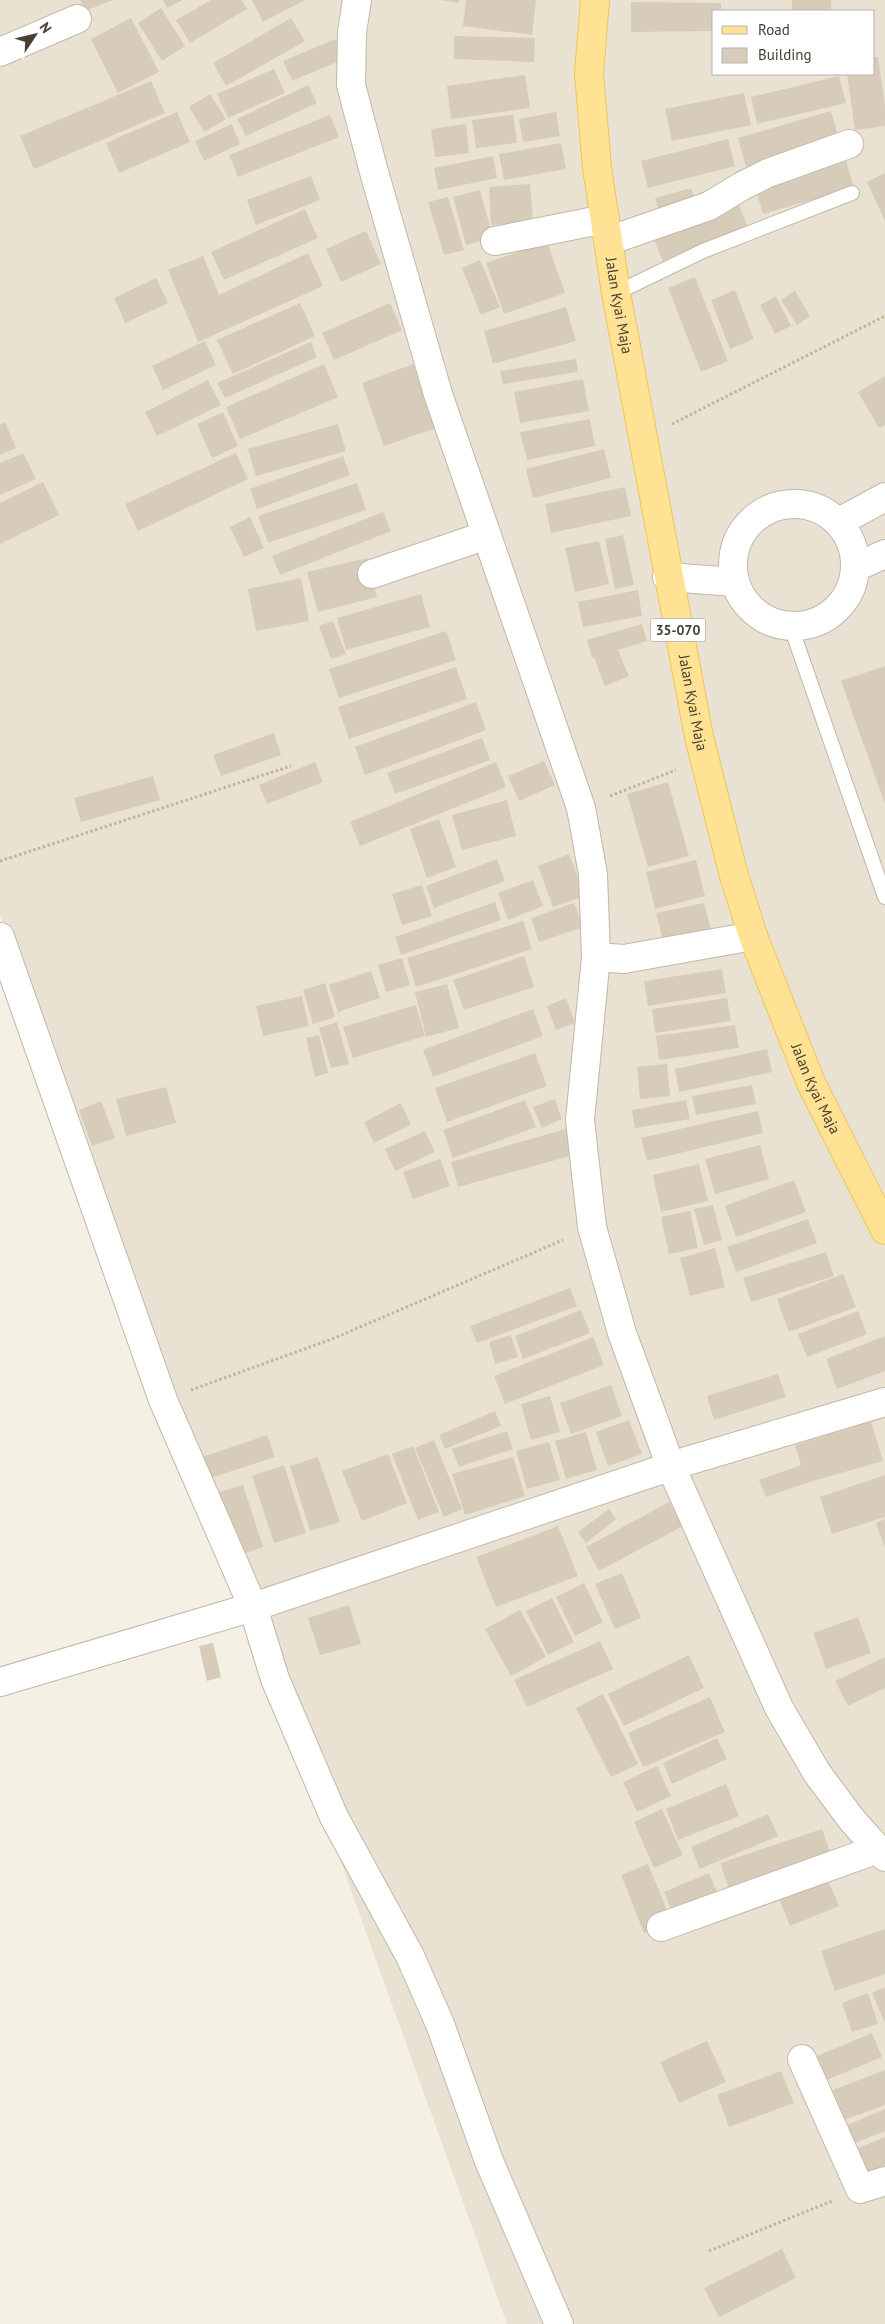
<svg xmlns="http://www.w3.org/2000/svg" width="885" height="2324" viewBox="0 0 885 2324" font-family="'PT Sans',sans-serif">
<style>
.residential{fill:#e9e2d2;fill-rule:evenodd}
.building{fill:#d7ccb9}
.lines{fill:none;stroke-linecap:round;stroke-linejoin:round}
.lane-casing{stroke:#c1b8a6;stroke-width:16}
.street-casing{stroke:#c1b8a6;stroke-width:30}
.primary-casing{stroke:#f0c456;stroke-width:30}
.path{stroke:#c4b496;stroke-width:3;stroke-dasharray:2.5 2.5;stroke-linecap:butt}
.lane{stroke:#fff;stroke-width:14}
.street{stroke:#fff;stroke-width:28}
.primary{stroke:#ffe293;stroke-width:28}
.labels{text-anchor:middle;stroke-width:4.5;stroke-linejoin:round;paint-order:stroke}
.shield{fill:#fff;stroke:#7e7970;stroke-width:1}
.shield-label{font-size:14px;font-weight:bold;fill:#474033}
.street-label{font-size:15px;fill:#474033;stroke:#fff}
</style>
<rect width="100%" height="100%" fill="#f4f0e4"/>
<path class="residential" d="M0,0h885v2324h-378l-507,-1409zM714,11h160v63h-160z"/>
<path class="building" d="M80,0h33l-28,11z
M163,0h20l-16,8z
M211,0h31l5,9 -57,34 -14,-23z
M252,0h53l-42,22z
M441,0h18v3z
M466,0h70l-4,35 -69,-9z
M792,0h39v11h-39z
M631,2l90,1v8h-7v20l-83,1z
M161,8l24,38 -23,15 -24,-38z
M131,18l28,54 -41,21 -27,-54z
M291,18l14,23 -79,45 -13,-23z
M454,36l81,2 -1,24 -80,-3z
M335,39l9,20 -52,22 -9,-20z
M874,57h4l7,49v20l-30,4 -8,-56h27z
M274,69l11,24 -57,25 -11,-24z
M525,75l5,33 -79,11 -4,-33z
M839,76l7,27 -89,21 -6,-27z
M151,81l14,32 -131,56 -14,-33z
M308,85l9,18 -71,33 -9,-17z
M744,93l7,32 -79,16 -7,-32z
M210,94l16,25 -22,13 -15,-25z
M831,111l8,29 -93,27 -8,-29z
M177,112l13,30 -71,31 -13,-30z
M556,112l4,24 -37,6 -4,-23z
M330,115l9,22 -101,40 -9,-22z
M513,115l4,28 -41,5 -4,-28z
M232,124l8,20 -36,17 -9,-20z
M466,124l3,29 -34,4 -4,-28z
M728,139l7,27 -87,22 -7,-27z
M561,143l5,26 -62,11 -5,-26z
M844,154l10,34 -91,26 -10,-34z
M493,156l4,22 -59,12 -4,-22z
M885,173v48l-18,-39z
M311,176l9,24 -64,25 -9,-25z
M530,184l3,38 -42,3 -2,-38z
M691,188l6,20 -36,10 -6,-20z
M480,190l13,48 -27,7 -13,-48z
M448,197l16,53 -20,5 -16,-53z
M739,205l8,21 -84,35 -9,-21z
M305,209l13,29 -94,42 -13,-28z
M366,231l15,33 -40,18 -15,-33z
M547,242l18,51 -61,21 -18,-51z
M308,253l15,33 -125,56 -30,-72 35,-14 16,39z
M480,260l20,47 -19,8 -19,-47z
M695,277l33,84 -27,11 -33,-84z
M156,278l12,25 -43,20 -11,-25z
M735,290l19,49 -24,10 -19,-49z
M795,291l15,25 -13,9 -16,-25z
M776,296l15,30 -16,8 -15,-29z
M300,303l15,33 -82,38 -16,-34z
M390,303l12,27 -68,30 -12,-27z
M566,307l10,34 -83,23 -9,-33z
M205,341l11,24 -53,25 -11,-24z
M311,342l6,15 -92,41 -8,-15z
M576,359l2,13 -75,12 -3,-13z
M324,364l14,33 -98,42 -14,-32z
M413,364l23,64 -52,18 -22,-63z
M885,376v49l-6,3 -21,-36z
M583,379l6,32 -69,12 -6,-31z
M208,380l13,25 -64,31 -12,-24z
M223,412l15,34 -26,12 -15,-34z
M590,419l5,27 -68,14 -7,-28z
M5,422l11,26 -16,7v-30z
M338,424l8,27 -90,25 -8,-27z
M604,449l7,29 -78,20 -7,-29z
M23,453l13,26 -36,16v-32z
M236,453l12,26 -110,52 -13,-27z
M343,456l7,19 -93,34 -7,-20z
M43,482l16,33 -59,29v-41z
M357,483l9,27 -98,33 -10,-27z
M625,487l6,29 -80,17 -6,-29z
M383,512l8,19 -111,44 -8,-19z
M250,517l14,31 -20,9 -14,-30z
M623,535l11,50 -19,4 -10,-50z
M599,541l10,43 -34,8 -10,-44z
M367,558l10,39 -59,15 -11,-40z
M301,578l8,43 -53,10 -8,-42z
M638,590l4,26 -59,11 -5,-25z
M421,594l9,33 -84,23 -9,-32z
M333,621l13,33 -15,5 -12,-33z
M642,624l5,17 -29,9 11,26 -24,10 -11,-29 -2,1 -5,-18z
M446,631l10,29 -117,38 -10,-29z
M885,666v138l-44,-123z
M456,667l11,32 -118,40 -11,-32z
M476,702l10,28 -121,45 -10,-28z
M274,733l7,22 -60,21 -8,-21z
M482,738l8,22 -95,34 -8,-21z
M544,761l11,24 -36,16 -11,-25z
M315,762l8,20 -56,22 -8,-19z
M496,762l10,25 -146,59 -10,-24z
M153,776l7,24 -79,22 -7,-24z
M668,782l21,74 -41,11 -21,-73z
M507,800l9,36 -54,14 -10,-35z
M439,819l17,48 -29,11 -17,-49z
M569,854l16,42 -32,11 -15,-41z
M497,859l8,22 -71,27 -8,-22z
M696,860l9,36 -50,13 -9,-37z
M533,880l10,26 -35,14 -10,-27z
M422,885l10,31 -30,9 -10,-31z
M495,902l6,18 -100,35 -6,-18z
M574,903l9,24 -44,15 -8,-24z
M704,903l7,27 -48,11 -7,-28z
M523,921l9,28 -116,38 -9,-29z
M524,956l10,31 -70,23 -11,-30z
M402,958l8,27 -24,7 -8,-27z
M722,969l4,24 -78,13 -4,-25z
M371,971l9,27 -42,14 -9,-27z
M325,983l10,34 -22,7 -10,-34z
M447,984l12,44 -33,9 -11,-45z
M302,996l7,30 -46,10 -7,-30z
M566,998l9,25 -19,7 -9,-24z
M727,998l4,23 -76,12 -3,-24z
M416,1005l9,31 -72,22 -10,-31z
M533,1009l10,27 -110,41 -10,-27z
M337,1022l12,42 -18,4 -12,-40z
M735,1025l4,23 -80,12 -3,-24z
M319,1035l9,38 -13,4 -9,-39z
M767,1049l5,23 -93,20 -4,-23z
M535,1053l12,33 -100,36 -12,-34z
M667,1064l3,32 -30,3 -3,-32z
M752,1085l4,19 -60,11 -4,-19z
M166,1087l10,36 -50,13 -10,-37z
M555,1099l7,20 -20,9 -9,-21z
M525,1100l11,27 -83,31 -10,-28z
M686,1100l4,19 -55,9 -3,-18z
M101,1101l14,37 -23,8 -13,-36z
M401,1103l10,22 -37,18 -10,-21z
M758,1111l5,22 -116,28 -6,-23z
M569,1128l8,26 -119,33 -7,-25z
M425,1131l10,21 -40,19 -10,-22z
M760,1145l9,34 -54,15 -10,-35z
M440,1159l10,27 -37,13 -10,-27z
M699,1164l9,37 -47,11 -8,-37z
M794,1180l12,32 -70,25 -11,-31z
M713,1205l9,35 -18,5 -10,-36z
M690,1211l8,37 -29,6 -8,-37z
M808,1219l9,24 -81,29 -9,-25z
M715,1248l10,39 -35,9 -10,-38z
M826,1252l8,24 -83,26 -8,-24z
M843,1274l13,33 -67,25 -12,-33z
M570,1288l7,18 -100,37 -7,-17z
M581,1310l9,23 -67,26 -8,-23z
M858,1311l9,23 -60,23 -9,-23z
M511,1335l7,22 -23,7 -6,-22z
M885,1336v35l-48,18 -11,-30z
M593,1337l11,28 -99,39 -11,-28z
M778,1374l8,23 -72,23 -7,-24z
M611,1385l11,31 -51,18 -11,-31z
M550,1396l10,36 -29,8 -10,-36z
M495,1411l6,15 -56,23 -6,-14z
M629,1420l13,34 -34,12 -12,-34z
M871,1422l12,39 -77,22 -40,14 -7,-17 42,-15 -6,-20z
M507,1431l6,18 -54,18 -7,-18z
M586,1432l11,38 -31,9 -11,-38z
M267,1435l8,22 -68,22 -8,-21z
M434,1440l28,69 -18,8 -29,-69z
M549,1442l11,38 -33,9 -11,-38z
M413,1446l26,66 -21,8 -26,-66z
M388,1454l19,49 -45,18 -20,-50z
M318,1457l22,65 -30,9 -20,-65z
M513,1457l12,39 -60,19 -13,-41z
M284,1465l22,68 -32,10 -22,-67z
M885,1475v42l-53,17 -12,-37z
M243,1485l20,62 -29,10 -21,-63z
M669,1502l14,24 -84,45 -13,-24z
M609,1509l7,10 -30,24 -8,-11z
M885,1519v29l-9,-25z
M558,1526l20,50 -82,31 -20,-50z
M622,1573l19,45 -26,11 -20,-45z
M584,1583l19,39 -28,14 -19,-39z
M552,1598l22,44 -26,13 -22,-44z
M349,1605l12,39 -41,11 -12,-37z
M520,1610l26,47 -35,19 -26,-47z
M858,1617l13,36 -45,16 -13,-36z
M600,1641l13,28 -86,38 -13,-27z
M213,1643l8,34 -14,4 -8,-35z
M689,1655l15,33 -80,38 -16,-32z
M885,1657v31l-37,18 -13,-25z
M603,1694l35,70 -27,13 -35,-69z
M710,1697l15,35 -82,35 -15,-34z
M717,1738l10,21 -55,25 -9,-21z
M657,1766l14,30 -34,16 -14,-30z
M726,1784l13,32 -61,24 -12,-31z
M662,1809l21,46 -29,13 -20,-46z
M768,1814l10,22 -78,33 -9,-22z
M822,1829l12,34 -102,34 -12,-34z
M648,1864l24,58 -28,11 -23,-58z
M709,1873l11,26 -45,19 -11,-26z
M827,1877l12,29 -49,20 -12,-29z
M885,1929v45l-50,17 -14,-40z
M885,1987v36l-13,-30z
M868,1993l10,31 -26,8 -10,-29z
M872,2033l10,24 -55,23 -10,-24z
M707,2041l19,41 -47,21 -19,-41z
M885,2070v35l-41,15 -11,-30z
M781,2071l13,32 -65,24 -12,-32z
M885,2109v22l-33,13 -7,-18z
M885,2137v37l-19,7 -13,-31z
M782,2249l14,29 -77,39 -15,-29z"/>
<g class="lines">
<g class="lane-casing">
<path id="lane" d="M616,293l87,-42 149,-58
M791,627l94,270"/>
</g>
<g class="street-casing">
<path id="street" d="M357,0l-5,32 -1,53 23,87 64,222 143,414 12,66 3,83 -16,163 12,107 30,106 49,134 108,241 38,65 35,47 33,37
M0,52l77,-33
M495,241l110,-22
M608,241l101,-35 33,-20 26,-13 81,-29
M733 565a61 61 0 1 1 122 0a61 61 0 1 1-122 0Z
M839,522l46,-25
M856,567l29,-13
M372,574l115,-39
M667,577l68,5
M0,937l163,463 90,207 22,72 59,138 76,139 30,68 49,137 70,163
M596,957l28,2 129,-23
M0,1682l253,-75 434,-146 198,-59
M661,1927l217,-78
M802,2059l58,130 25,-8"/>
</g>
<g class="primary-casing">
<g id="primary">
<path id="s1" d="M595,0l-6,73 8,95 19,125 83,444 34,135 20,64 58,147 74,147"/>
</g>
</g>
<path class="path" d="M672,424l213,-108
M610,796l66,-26
M0,861l291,-95
M191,1390l141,-51 231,-99
M709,2251l123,-50"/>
<use href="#lane" class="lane"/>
<use href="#street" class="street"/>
<use href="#primary" class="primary"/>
</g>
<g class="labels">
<rect class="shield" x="650.5" y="618.5" width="55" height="23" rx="4"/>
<g class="shield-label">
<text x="678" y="635">35-070</text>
</g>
<g class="street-label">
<text dy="5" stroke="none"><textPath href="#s1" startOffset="308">Jalan Kyai Maja</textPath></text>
<text dy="5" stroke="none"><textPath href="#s1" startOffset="712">Jalan Kyai Maja</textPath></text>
<text dy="5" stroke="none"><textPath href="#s1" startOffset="1118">Jalan Kyai Maja</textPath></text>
</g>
</g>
<rect x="712" y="10" width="162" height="65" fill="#ffffff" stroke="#b5b3ad"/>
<rect x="722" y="26" width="25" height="8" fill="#ffe293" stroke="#b5b3ad"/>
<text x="758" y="35" font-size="15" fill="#474033">Road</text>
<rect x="722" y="48" width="25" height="15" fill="#d7ccb9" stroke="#b5b3ad"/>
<text x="758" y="60" font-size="15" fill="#474033">Building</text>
<g transform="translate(35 35) rotate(55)" stroke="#ffffff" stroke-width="4" paint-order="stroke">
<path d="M0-4L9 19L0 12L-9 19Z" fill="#474033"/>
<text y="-8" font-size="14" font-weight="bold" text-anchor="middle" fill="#474033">N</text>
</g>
</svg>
